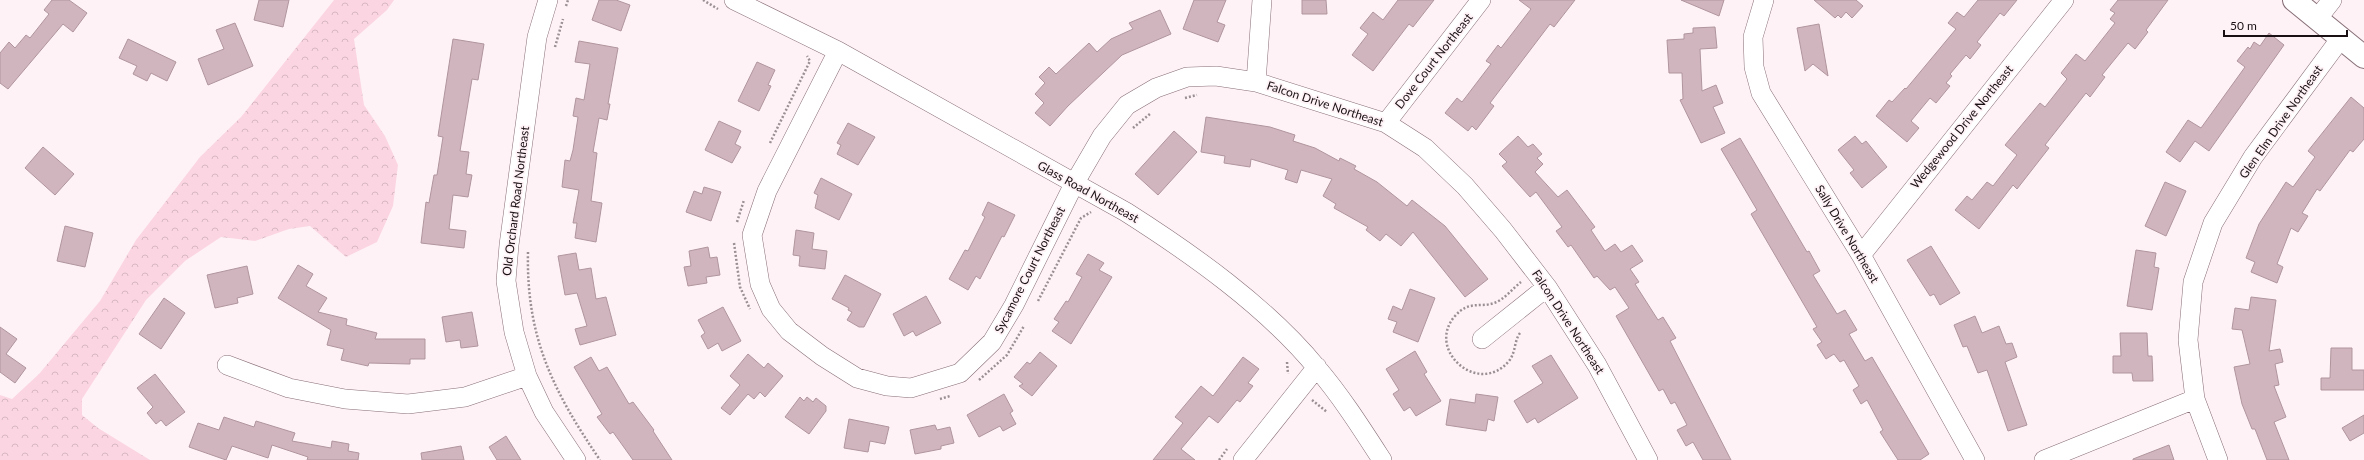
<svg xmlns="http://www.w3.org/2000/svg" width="2364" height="460" viewBox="0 0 2364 460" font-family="Lato,sans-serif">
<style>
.forest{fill:url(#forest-crowns)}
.building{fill:#d1b5be;stroke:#b0959d}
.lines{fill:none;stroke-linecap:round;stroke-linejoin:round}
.minor-casing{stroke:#876e76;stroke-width:20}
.major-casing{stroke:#876e76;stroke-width:24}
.path{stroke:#9a9093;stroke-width:2.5;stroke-dasharray:2 2;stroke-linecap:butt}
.minor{stroke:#fff;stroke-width:19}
.major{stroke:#fff;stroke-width:22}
.labels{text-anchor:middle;stroke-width:3.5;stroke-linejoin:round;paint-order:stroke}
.street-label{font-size:12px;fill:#191013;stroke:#fef2f6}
</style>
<defs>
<pattern id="forest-crowns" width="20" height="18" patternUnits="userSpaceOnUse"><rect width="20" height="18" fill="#fbd6e2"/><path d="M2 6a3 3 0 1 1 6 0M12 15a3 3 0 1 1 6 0" fill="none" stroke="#d7b7c1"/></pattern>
</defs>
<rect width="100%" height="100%" fill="#fef2f6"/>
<path class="forest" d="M334,0h60l-7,10 -33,29 10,66 21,31 13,29 -5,41 -16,36 -31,15 -36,-31 -21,3 -34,12 -34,-4 -36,24 -39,39 -64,99v16l16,13 52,32h-150v-65l12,4 27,-25 61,-73 36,-61 64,-83 41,-40z"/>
<path class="building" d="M52,0h17l18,13 -14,19 -10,-8 -55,65 -8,-6v-30l9,-11 6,6 11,-13 4,3 19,-24 -5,-4z
M259,0h30l-6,27 -29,-7z
M599,0h17l14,5 -9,26 -29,-11z
M1194,0h32l-9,22 8,3 -7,17 -35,-13z
M1302,0h24l1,14h-25z
M1398,0h36l-21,27 -4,-3 -36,47 -21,-16 16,-21 -8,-6 13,-16 10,8z
M1519,0h56l-21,27 -4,-3 -60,79 4,3 -18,24 -4,-4 -4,5 -23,-18 12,-15 5,4 29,-38 -5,-3 12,-16 3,3 30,-39z
M1681,0h43l-5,16z
M1814,0h42l7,6 -11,12 -6,-6 -5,6 -3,-3 -3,3z
M1978,0h39l-13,16 -4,-3 -23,29 4,3 -11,14 -4,-4 -16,19 2,2 -6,7 4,3 -14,17 -6,-5 -19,23 8,7 -12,14 -31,-26 13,-16 3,2 13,-14 1,1 50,-60 -8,-6 9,-11 7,5z
M2118,0h50l-22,30 2,2 -13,17 -7,-6 -26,32 3,2 -15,20 -4,-4 -41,52 4,3 -32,41 -4,-4 -34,44 -24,-19 12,-14 5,4 15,-18 6,4 24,-31 -12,-10 35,-42 5,4 22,-28 -6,-6 15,-19 9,7 30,-38 -5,-4 5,-6 -5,-3z
M1160,10l11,24 -49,21 -54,51 -18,20 -15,-13 9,-10 -9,-9 10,-11 -6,-6 10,-10 7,7 33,-31 8,9 14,-13 22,-10 -4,-6z
M235,23l18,43 -45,19 -10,-26 26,-10 -8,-19z
M1819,24l9,52 -15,-12 -8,7 -8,-43z
M1715,27l2,21 -17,1 2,42 14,-6 7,18 -10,4 12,26 -24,10 -21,-43 3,-1 -1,-26h-13l-2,-33 17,-1v-5l9,-1v-5z
M2269,33l15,12 -75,106 -14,-10 -15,21 -14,-10 22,-32 13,8 44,-61 -8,-6 11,-14 2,2 4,-7 6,4z
M128,39l48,23 -9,19 -16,-8 -4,8 -14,-7 4,-8 -18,-8z
M453,39l31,5 -6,36 -6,-1 -12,72 9,1 -3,22 6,1 -4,22 -15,-2 -4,34 17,2 -2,17 -43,-5 5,-41 3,1 5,-28h3l6,-38 -5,-1z
M579,41l39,7 -10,56h2l-3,16 -8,-2 -6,34 4,1 -6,48 11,2 -6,39 -21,-4 2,-15h-4l6,-33 -17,-3 3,-27 5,1 3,-11 5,-33 -5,-1 3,-18 8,2 6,-36 -15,-2z
M757,62l18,8 -7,15 3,1 -12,25 -21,-10z
M2351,97l13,11v31l-11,13 -3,-2 -30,41 -3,-2 -15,24 6,3 -10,16 -7,-4 -14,36 6,3 -6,16 -26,-11 4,-10 -9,-4 13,-34 27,-42 7,5 22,-30 -7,-6z
M1206,117l64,10 25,8 -2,6 22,7 24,13 1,-3 16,8 -2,3 23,13 30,24 5,-6 33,26 43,53 -23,18 -52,-65 -12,14 -15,-12 -6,7 -14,-11 2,-3 -34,-19 2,-4 -13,-8 9,-17 -31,-9 -4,13 -12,-4 3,-9 -37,-11 -1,8 -26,-4 1,-7 -24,-4z
M719,121l22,10 -6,13 6,3 -9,16 -27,-13z
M848,123l27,14 -17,28 -21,-11 4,-9 -4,-2z
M1174,131l23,21 -39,43 -23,-21z
M1518,136l10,11 5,-3 9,10 -5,4 6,6 -8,8 23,25 9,-7 28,37 -4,3 14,21 10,-7 6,8 11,-7 11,16 -13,8 9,13 -4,2 23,36 5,-3 13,21 -6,3 61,119h-28l-10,-18 -7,4 -9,-16 10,-5 -12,-23 -4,2 -8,-15 -4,2 -43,-75 13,-8 -14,-21 -5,3 -13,-14 -3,2 -23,-33 -3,2 -12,-16 6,-4 -26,-35 -6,5 -28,-31 5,-4 -8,-8z
M1855,136l7,8 4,-3 21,26 -25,21 -12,-15 4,-3 -16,-20z
M1740,138l67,114 2,-1 11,20 -7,4 24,39 8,-4 12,20 -8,4 16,27 7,-4 57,97 -9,6h-22l-18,-28 3,-2 -16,-30 -6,4 -8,-14 6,-4 -15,-26 -4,2 -6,-8 -8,5 -9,-14 5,-3 -9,-13 4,-2 -66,-113 6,-4 -36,-61z
M43,147l31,27 -19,21 -30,-27z
M821,178l31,16 -13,26 -24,-12 3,-13 -4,-2z
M2165,182l21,9 -20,45 -21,-10z
M704,187l17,5 -10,29 -25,-9 8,-21 8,3z
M988,202l27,13 -11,22 -2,-1 -22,43 -4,-3 -8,14 -19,-11 16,-29 3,1 17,-34 -3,-2z
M65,226l28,7 -8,34 -28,-6z
M796,230l18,3 -2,16 15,2 -2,18 -26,-3 1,-10 -7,-1z
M1931,246l29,47 -20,12 -6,-11 -4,2 -23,-36z
M708,247l2,11 7,-1 3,18 -14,2 1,6 -19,3 -4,-19 7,-1 -2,-15z
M2136,250l20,3 -2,14 5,1 -7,42 -25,-4z
M576,253l3,17 12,-2 5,31 10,-2 10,38 -36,10 -5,-16 12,-3 -10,-33 -12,2 -7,-39z
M1088,254l16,9 -5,7 13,7 -41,67 -19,-13 7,-9 -5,-3 12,-18 2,1 14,-25 -6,-3z
M298,265l15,9 -7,12 21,12 -9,14 29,7 -1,6 31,8 -2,6h50v20h-15v5l-41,-1 -1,3 -27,-6 3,-11 -17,-4 4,-15 -53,-32z
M247,266l6,28 -16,4 1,5 -23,5 -8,-33z
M845,275l36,19 -17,33h-5l-12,-7 5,-8 -4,-2 1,-2 -17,-9z
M1410,289l25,9 -17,44 -25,-10 4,-10 -9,-3 5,-13 9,4z
M926,296l15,27 -25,13 -3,-5 -9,5 -11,-22z
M2251,297l25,3 -7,51 11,-2 3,13 -8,2 4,21 -5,1 12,31 -12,5 15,38h-22l-12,-31h-3l-10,-25 -8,-37 16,-3 -8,-34 -10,-1 3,-21 14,2z
M164,298l21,15 -24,36 -22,-15z
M723,307l18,34 -19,10 -4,-8 -10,6 -7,-13 4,-3 -7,-13z
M472,312l6,34 -17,2 -1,-8 -14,2 -4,-25z
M1975,316l7,17 17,-7 7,18 6,-1 5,14 -12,5 22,63 -19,6 -21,-61 -9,3 -11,-27 -4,1 -9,-22z
M0,327l17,12 -11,15 20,14 -11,15 -15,-11z
M2120,333h27l1,23h4l1,25h-20l-1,-8h-19v-17h8z
M2331,348h21v22h12v20h-43v-12h9z
M1415,351l12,21 -3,2 17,27 -25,15 -6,-9 -6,4 -11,-17 6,-4 -13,-21z
M1040,352l17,14 -25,30 -13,-10 4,-2 -9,-7 13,-15 3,2z
M748,354l16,14 4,-5 15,13 -18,21 -5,-5 -6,7 -6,-5 -18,21 -9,-7 19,-23 -10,-9z
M1551,355l27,43 -40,25 -3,-5 -8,5 -13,-22 29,-18 -11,-17z
M591,357l8,14 8,-4 22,37 4,-2 21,28 -1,1 19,29h-39l-20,-28 -3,2 -13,-17 5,-3 -28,-47z
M1243,357l16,12 -11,14 5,3 -13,16 -3,-2 -19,23 -9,-7 -28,33 14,11h-42l30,-37 -8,-6 26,-31 12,10z
M155,374l30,38 -19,14 -5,-6 -5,4 -9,-11 6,-6 -16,-19z
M1004,394l9,17 -3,2 6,11 -13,7 -3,-5 -21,11 -12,-22z
M1476,394l22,3 -4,24 -6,-2 -2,12 -40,-6 4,-26 25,4z
M800,397l4,4 3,-4 6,5 3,-4 10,8v5l-17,23 -24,-17z
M2364,415v18l-14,8 -8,-13z
M224,417l30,10 2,-6 39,12 -3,8 39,7 1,-7 17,3 -1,7 11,2 -1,7h-51l1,-3 -36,-12 -4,13 -36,-12 -6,14 -37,-13 9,-24 21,7z
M849,419l40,8 -4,17 -15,-3 -2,11 -24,-4z
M935,425l2,5 13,-3 4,16 -13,3v3l-26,5 -5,-24z
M506,436l15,24h-24l-8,-13z
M2169,445l5,15h-41v-1z
M461,446l3,14h-42l-1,-7z"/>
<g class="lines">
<g class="minor-casing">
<path id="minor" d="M548,0l-11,37 -28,208 -3,36 8,51 13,44 17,36 32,48
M734,0l104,51 288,161c66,42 141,95 191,156 24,28 45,61 65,92
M1764,0l-11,37 1,30 7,26 100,162 114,205
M2317,19l15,-19
M838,51l-71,140 -15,44 8,49 11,25 18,22 33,25 35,22 30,8 24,2 49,-15 32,-31 22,-37 60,-121 28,-48 25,-31 29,-17 31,-11 29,-1 40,6 130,41 39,25 40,38 38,44 44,57 50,78 51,95
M1256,82l6,-82
M1386,123l95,-123
M1861,255l203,-255
M1482,339l65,-52
M227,365l62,23 56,11 63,5 57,-7 62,-21
M1243,460l74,-93
M2044,460l151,-61
M2218,460l-23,-61 -7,-59 5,-58 20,-59 40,-66 88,-119"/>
</g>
<g class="major-casing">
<path id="major" d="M2294,0l70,57"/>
</g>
<path class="path" d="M703,0l15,9
M566,6l2,-6
M555,47l8,-28
M1185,98l12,-3
M1133,128l18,-15
M770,143l40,-82 -3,-5
M737,222l7,-22
M734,243l6,44 10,22
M528,252c-2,85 25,139 72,208
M1038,301l43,-83 10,-6
M1520,333c-6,8 -4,19 -11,28 -30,36 -84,-11 -54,-45 14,-16 25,-8 39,-13 10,-3 19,-15 27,-21
M1287,362l1,12
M979,380l28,-25 17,-29
M940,399l10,-3
M1312,400l15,12
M1219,460l8,-11"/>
<use href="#minor" class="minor"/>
<use href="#major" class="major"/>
</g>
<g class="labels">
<g class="street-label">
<text transform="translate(1434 61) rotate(-52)" y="4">Dove Court Northeast</text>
<text transform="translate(1325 104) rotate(18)" y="4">Falcon Drive Northeast</text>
<text transform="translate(2281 122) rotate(-55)" y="4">Glen Elm Drive Northeast</text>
<text transform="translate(1962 127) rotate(-51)" y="4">Wedgewood Drive Northeast</text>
<text transform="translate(1088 192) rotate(29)" y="4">Glass Road Northeast</text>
<text transform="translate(516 201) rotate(-83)" y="4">Old Orchard Road Northeast</text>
<text transform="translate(1847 234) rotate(59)" y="4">Sally Drive Northeast</text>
<text transform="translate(1030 270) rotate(-63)" y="4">Sycamore Court Northeast</text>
<text transform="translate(1568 322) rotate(57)" y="4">Falcon Drive Northeast</text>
</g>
</g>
<path d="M2224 30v6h123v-6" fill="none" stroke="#191013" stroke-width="2"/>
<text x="2230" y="30" font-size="12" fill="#191013" stroke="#fef2f6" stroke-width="3" paint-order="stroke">50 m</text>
</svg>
